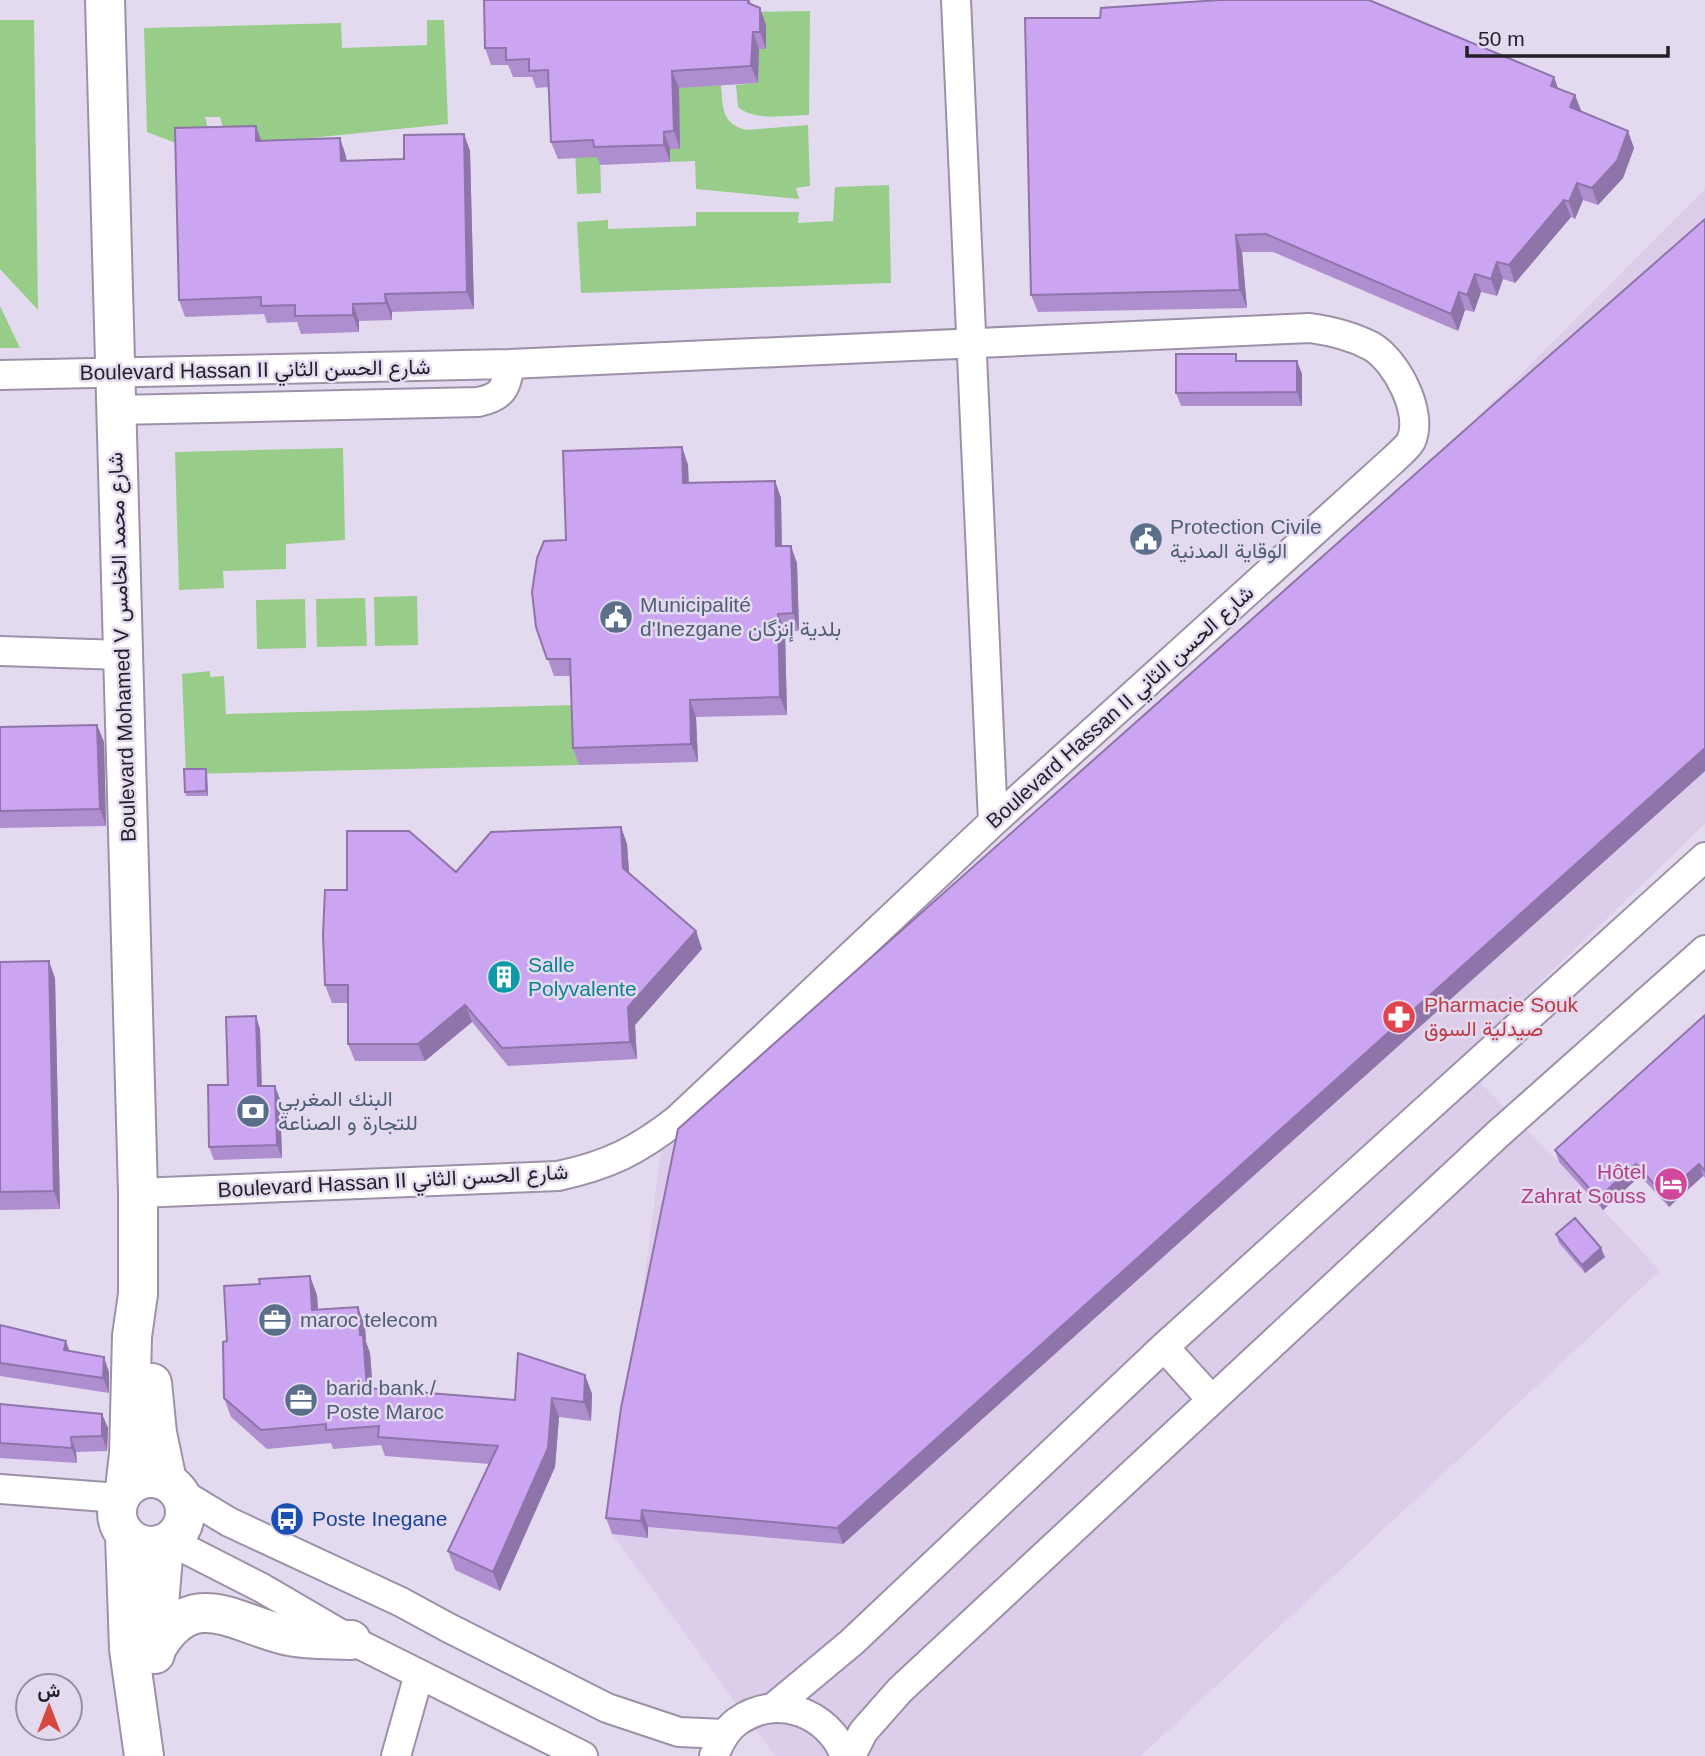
<svg xmlns="http://www.w3.org/2000/svg" width="1705" height="1756" viewBox="0 0 1705 1756" font-family="Helvetica,Vazirmatn,sans-serif">
<style>
.built{fill:#dcceeb}
.green{fill:#97cd89}
.lines{fill:none;stroke-linecap:round;stroke-linejoin:round}
.street-casing{stroke:#9c91a7;stroke-width:32}
.secondary-casing{stroke:#9c91a7;stroke-width:42}
.street{stroke:#fff;stroke-width:28}
.secondary{stroke:#fff;stroke-width:38}
.wall{fill:#af8ecf}
.shaded-wall{fill:#8e74a9}
.building{fill:#cba5f1;stroke:#8e74a9;stroke-width:2}
.labels{text-anchor:middle;stroke-width:5;stroke-linejoin:round;paint-order:stroke}
.street-label{font-size:21px;fill:#231f27;stroke:#e4daf0}
.service-label{font-size:21px;fill:#4e5e75;stroke:#e4daf0;text-anchor:start}
.culture-label{font-size:21px;fill:#0d838f;stroke:#e4daf0;text-anchor:start}
.health-label{font-size:21px;fill:#be3a42;stroke:#e4daf0;text-anchor:start}
.hotel-label{font-size:21px;fill:#b23c85;stroke:#e4daf0;text-anchor:end}
.transit-label{font-size:21px;fill:#164399;stroke:#e4daf0;text-anchor:start}
</style>
<rect width="100%" height="100%" fill="#e4daf0"/>
<path class="built" d="M1705,189v635l-246,237 100,101 101,109 -519,485h-366l-163,-222 51,-400 274,-254 29,3 472,-426z"/>
<path class="green" d="M810,11l-1,104c-21,0 -54,7 -71,-8l-2,-22 22,-2 1,-34h7v-24l-11,-5 -1,-8z
M0,20h34l4,290 -38,-41z
M427,20h17l4,104 -186,19 -34,1 -8,-27h-15l7,27 -31,1 -34,-13 -3,-104 197,-5 1,25 85,-3z
M678,63l10,24 33,-2c2,23 0,38 25,45l62,-5 2,61 -14,2 3,11 -103,-10 -1,-28 -25,1v-13l10,-1z
M572,87l28,64 1,42 -24,1z
M889,185l2,98 -310,10 -4,-71 31,-2v9l88,-3v-14h103l-1,11 35,-2 2,-34z
M0,306l20,42h-20z
M343,448l2,92 -59,4v25l-63,2 1,17 -45,2 -4,-138z
M417,596l1,49 -43,1 -1,-49z
M365,598l2,48 -50,1 -1,-48z
M305,599l1,49 -49,1 -1,-49z
M210,671v6l14,-1 2,38 351,-9 2,60 -393,9 -4,-100z"/>
<g class="lines">
<g class="street-casing">
<path id="street" d="M956,0l37,822
M0,375l510,-11 800,-36c21,3 42,8 61,18 25,14 53,67 40,95 -3,6 -13,14 -18,19l-400,362 -315,297c-41,32 -69,46 -120,57l-420,17
M116,410l362,-8c25,-5 28,-14 32,-38
M0,651l122,4
M1164,1347l48,53
M0,1489l119,9
M181,1493l48,29 172,80 46,25 160,81 72,24 46,2
M170,1541l92,47 89,52 232,116
M774,1707l78,-65 312,-295 541,-490
M396,1756l23,-82
M714,1756c5,-13 12,-27 24,-35 39,-28 91,-8 107,35
M851,1756l12,-24 37,-42 598,-556 207,-184"/>
</g>
<g class="secondary-casing">
<path id="secondary" d="M105,0l33,1193v101l-6,42 -3,118 -4,35
M152,1383l5,50 10,48
M117 1512a34 34 0 1 1 68 0a34 34 0 1 1-68 0Z
M125,1535l4,114 15,107
M156,1649c36,-63 76,-27 129,-14 21,5 44,4 66,5
M155,1654l9,-110"/>
</g>
<use href="#street" class="street"/>
<use href="#secondary" class="secondary"/>
</g>
<path class="wall" d="M484,0h266l1,4 9,4 6,17v24h-7l-1,34 -79,5 1,61h-10v13l-70,3 -3,-8 -39,2 -7,-17 -2,-55 -13,1 -4,-11h-19l-5,-12h-17l-6,-17z
M1100,18l454,59 4,12 17,6 6,16 53,37 -11,30 -25,27 -15,-5 -8,19 -4,-2 -56,66 -12,-4 -6,17 -16,-4 -7,20 -9,-2 -7,21 -185,-79h-31l5,56 -209,4 -7,-17z
M464,134l6,17 4,158 -82,3v8l-33,1v11l-58,2 -4,-12 -30,1 -3,-9 -79,3 -6,-17 82,-159 85,15 1,5 57,-2z
M1705,219v552l-862,773 -195,-17v11l-36,-4 -6,-16z
M1238,361h59l5,13v32h-121l-5,-13z
M682,447l6,18 1,18 86,-2 6,17 1,48 15,17 2,68h-14l2,84 -91,2 2,45 -119,3 -6,-17 -3,-72h-16l-18,-49 30,-87z
M97,725l7,17 2,84 -106,2v-101z
M207,773l1,23h-22l-1,-4z
M621,827l6,17 2,29 67,58 6,18 -67,76 2,34 -129,7 -36,-44 -47,39h-70l-7,-17v-41h-16l-7,-18 22,-95 109,-18z
M0,962l55,16 5,231 -60,1z
M1705,1015v163l-2,-2 -34,31 -29,-31 -37,34 -44,-48 -4,-12z
M260,1029l2,57 18,13 2,59 -68,2 -5,-13 19,-62z
M1556,1234l49,23 -20,16 -26,-30z
M317,1295l1,15 47,16 1,16 4,11 3,36 142,11 70,-25 7,19 -1,27 -32,-4 -4,50 -55,124 -45,-21 -7,-19 42,-87 -105,-8 -4,-11 -48,4 -2,-6 -64,6 -36,-32 -7,-19 3,-57z
M0,1325l70,26 39,21v21l-109,-17z
M0,1404l102,10 6,14 -1,23 -31,1 1,11 -77,-5z"/>
<path class="shaded-wall" d="M760,8l6,17v24l-6,-17z
M753,32l6,17 -1,34 -7,-17z
M672,71l7,17 1,61 -6,-18z
M1554,77l6,17 -9,-8z
M1575,95l7,18 -12,-6z
M256,126l6,17 -6,-2z
M1628,131l6,17 -11,30 -25,27 -6,-17z
M664,132l6,17v13l-6,-17z
M464,134l6,17 4,158 -7,-17z
M340,138l6,18 1,22 -6,-17z
M1577,183l6,17 -8,19 -6,-17z
M1564,200l7,17 -56,66 -6,-18z
M1236,235l6,17 5,56 -7,-18z
M1497,262l6,17 -6,17 -6,-17z
M1475,274l6,18 -7,20 -7,-17z
M1459,292l6,18 -7,21 -7,-17z
M385,294l7,18v8l-6,-17z
M353,304l6,17v11l-6,-17z
M1297,361l5,13v32l-5,-14z
M682,447l6,18 1,36 -6,-18z
M775,481l6,17 1,66 -6,-18z
M791,546l6,17 2,68 -6,-18z
M778,614l7,17 2,84 -7,-18z
M690,700l6,17 2,45 -7,-18z
M97,725l7,17 2,84 -6,-17z
M1705,748v23l-862,773 -6,-16z
M206,769l1,4 1,23 -2,-5z
M621,827l6,17 3,42 -7,-18z
M696,931l6,18 -67,76 2,34 -7,-17 -2,-35z
M49,961l6,17 5,231 -6,-18z
M465,1005l7,17 -47,39 -7,-17z
M256,1016l4,13 2,71 -4,-14z
M275,1086l5,13 2,59 -5,-13z
M1636,1164l4,12 -37,34 -5,-12z
M1699,1164l4,12 -34,31 -5,-12z
M1601,1248l4,9 -20,16 -3,-8z
M310,1276l7,19 2,34 -7,-19z
M358,1307l7,19 1,16 4,11 4,54 -7,-19 -7,-53z
M66,1341l5,14 -7,-5z
M104,1357l5,15v21l-6,-15z
M585,1375l7,19 -1,27 -7,-19z
M552,1398l7,19 -4,50 -55,124 -7,-19z
M102,1414l6,14 -1,23 -5,-15z
M71,1437l5,15 1,11 -5,-15z
M642,1510l6,17v11l-7,-17z"/>
<path class="building" d="M484,0h264v3l12,5v24h-7l-2,34 -79,5 2,60 -10,1v13l-70,2 -1,-7 -42,2 -3,-72 -19,1v-12l-23,1v-12h-21z
M1219,0h150l185,77 -3,9 24,9 -5,12 58,24 -11,30 -25,27 -15,-5 -8,19 -5,-2 -55,65 -12,-3 -6,17 -16,-5 -8,21 -8,-3 -8,22 -185,-80 -30,1 4,55 -209,5 -6,-277h75l1,-10z
M256,126v15l84,-3 1,23 63,-2v-24l60,-1 3,158 -82,2 1,9 -33,1v11l-58,1v-11l-34,1v-9l-82,3 -4,-172z
M1705,219v529l-868,780 -195,-18 -1,11 -35,-3 15,-110 57,-279 815,-724z
M1176,354h60v7h61v31l-121,1z
M682,447l1,36 92,-2 1,65h15l2,67 -15,1 2,83 -90,3 1,44 -118,4 -3,-89h-23l-11,-32 -4,-35 5,-34 7,-17 22,-1 -3,-89z
M97,725l3,84 -100,2v-84z
M184,769h22v22l-21,1z
M621,827l2,41 73,63 -68,76 2,35 -128,6 -37,-43 -47,39h-70v-59h-23l-2,-51 2,-44h22v-59h62l47,41 35,-40z
M49,961l5,230 -54,1v-230z
M1705,1015v156l-6,-7 -35,31 -28,-31 -38,34 -43,-48z
M256,1016l2,70h17l2,59 -68,2 -1,-62h20l-2,-68z
M1575,1218l26,30 -19,17 -26,-31z
M310,1276l2,34 46,-3 2,28h3l4,53 148,12 3,-47 67,22 -1,27 -32,-4 -4,50 -55,124 -45,-21 50,-105 -120,-9 1,-11 -53,4v-6l-65,6 -37,-32 -1,-56 4,-1 -3,-55 36,-2 -1,-5z
M0,1325l66,16 -2,9 40,7 -1,21 -103,-15z
M0,1404l102,10v22l-31,1 1,11 -72,-5z"/>
<defs>
<g id="civic-disc" transform="scale(1.75)"><circle r="9.5" fill="#5c6f8a" stroke="#e4daf0"/><path d="M-.6-6.5H3V-4.5H.6V-3L4-1V1h2V6H-6V1h2V-1L-.6-3ZM-1.2 2.5V6h2.4V2.5Z" fill="#fff"/></g>
<g id="building-disc" transform="scale(1.75)"><circle r="9.5" fill="#0f9aa8" stroke="#e4daf0"/><path d="M-4-6H4V6H1V3H-1V6H-4ZM-2.5-4.3h1.7v1.8h-1.7ZM.8-4.3h1.7v1.8H.8ZM-2.5-1h1.7V.8h-1.7ZM.8-1h1.7V.8H.8Z" fill="#fff"/></g>
<g id="pharmacy-disc" transform="scale(1.75)"><circle r="9.5" fill="#e0444e" stroke="#e4daf0"/><path d="M-2-6h4v4h4v4h-4v4h-4v-4h-4v-4h4Z" fill="#fff"/></g>
<g id="bank-disc" transform="scale(1.75)"><circle r="9.5" fill="#5c6f8a" stroke="#e4daf0"/><path d="M-6-4H6V4H-6ZM0-2.3a2.3 2.3 0 1 0 0 4.6a2.3 2.3 0 1 0 0-4.6Z" fill="#fff"/></g>
<g id="hotel-disc" transform="scale(1.75)"><circle r="9.5" fill="#d1479c" stroke="#e4daf0"/><path d="M-6-4.5h1.5V1H6V5H4.5V3h-9V5H-6ZM-4 0a1.8 1.8 0 1 1 3.6 0ZM.5 0V-2.5h3Q6-2.5 6 0Z" fill="#fff"/></g>
<g id="office-disc" transform="scale(1.75)"><circle r="9.5" fill="#5c6f8a" stroke="#e4daf0"/><path d="M-6-3h4V-5.5h4V-3h4V5H-6ZM-1-4.5V-3h2v-1.5ZM-6 0V1H6V0Z" fill="#fff"/></g>
<g id="bus-disc" transform="scale(1.75)"><circle r="9.5" fill="#1a4fb4" stroke="#e4daf0"/><path d="M-5-6H5V4H4V6H2V4H-2V6H-4V4H-5ZM-3.5-4V0h7V-4ZM-3.5 1.2v1.5H-2V1.2ZM2 1.2v1.5H3.5V1.2Z" fill="#fff"/></g>
</defs>
<g fill-rule="evenodd">
<use href="#civic-disc" x="1146" y="539"/>
<use href="#civic-disc" x="616" y="617"/>
<use href="#building-disc" x="504" y="977"/>
<use href="#pharmacy-disc" x="1399" y="1017"/>
<use href="#bank-disc" x="253" y="1111"/>
<use href="#hotel-disc" x="1671" y="1184"/>
<use href="#office-disc" x="275" y="1320"/>
<use href="#office-disc" x="301" y="1400"/>
<use href="#bus-disc" x="287" y="1519"/>
</g>
<g class="labels">
<g class="street-label">
<text transform="translate(255 370) rotate(-1)" y="7">Boulevard Hassan II شارع الحسن الثاني</text>
<text transform="translate(122 647) rotate(-92)" y="7">Boulevard Mohamed V شارع محمد الخامس</text>
<text transform="translate(1120 707) rotate(-42)" y="7">Boulevard Hassan II شارع الحسن الثاني</text>
<text transform="translate(393 1181) rotate(-3)" y="7">Boulevard Hassan II شارع الحسن الثاني</text>
</g>
<g class="service-label">
<text x="1170" y="534">Protection Civile<tspan x="1170" dy="24">الوقاية المدنية</tspan></text>
<text x="640" y="612">Municipalité<tspan x="640" dy="24">d'Inezgane بلدية إنزگان</tspan></text>
<text x="278" y="1106">البنك المغربي<tspan x="278" dy="24">للتجارة و الصناعة</tspan></text>
<text x="300" y="1327">maroc telecom</text>
<text x="326" y="1395">barid bank /<tspan x="326" dy="24">Poste Maroc</tspan></text>
</g>
<g class="culture-label">
<text x="528" y="972">Salle<tspan x="528" dy="24">Polyvalente</tspan></text>
</g>
<g class="health-label">
<text x="1424" y="1012">Pharmacie Souk<tspan x="1424" dy="24">صيدلية السوق</tspan></text>
</g>
<g class="hotel-label">
<text x="1646" y="1179">Hôtel<tspan x="1646" dy="24">Zahrat Souss</tspan></text>
</g>
<g class="transit-label">
<text x="312" y="1526">Poste Inegane</text>
</g>
</g>
<g transform="translate(49 1707)"><circle r="33" fill="#e4daf0" stroke="#978fa0" stroke-width="2"/>
<path d="M0-5L12 26L0 18L-12 26Z" fill="#d5473f"/>
<text y="-10" font-size="19" font-weight="bold" text-anchor="middle" fill="#231f27">ش</text>
</g>
<path d="M1467 46v10h201v-10" fill="none" stroke="#231f27" stroke-width="3.5"/>
<text x="1478" y="46" font-size="21" fill="#231f27" stroke="#e4daf0" stroke-width="5" paint-order="stroke">50 m</text>
</svg>
